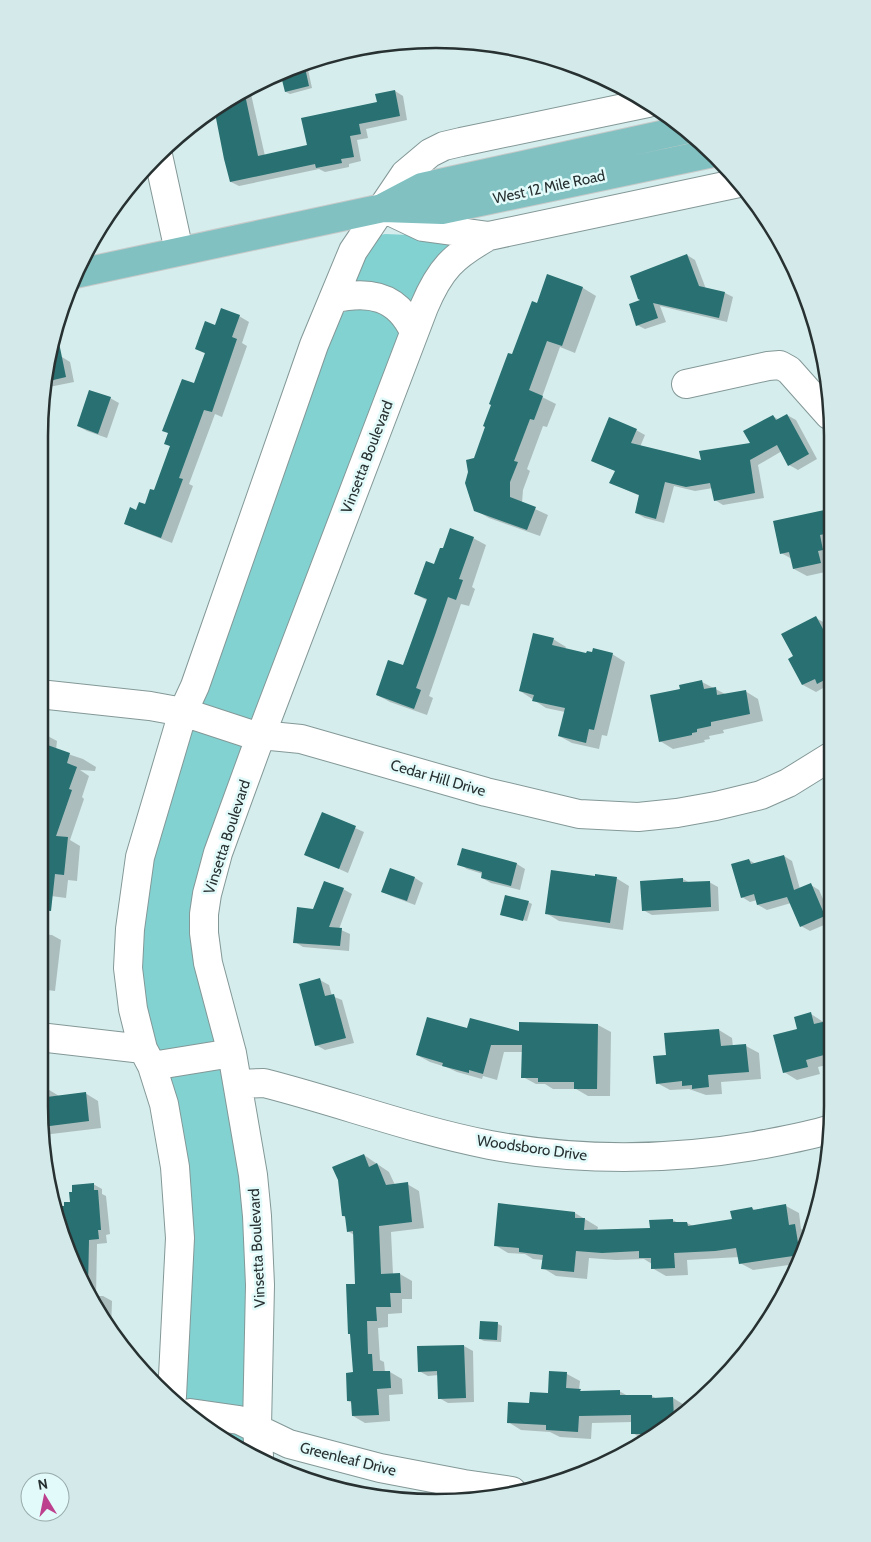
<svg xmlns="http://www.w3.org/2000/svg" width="871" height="1542" viewBox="0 0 871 1542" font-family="Cabin,sans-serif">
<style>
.green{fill:#82d2d2}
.shadow{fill:#0003}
.building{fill:#287071}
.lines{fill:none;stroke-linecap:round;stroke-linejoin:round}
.minor-casing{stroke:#839897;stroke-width:30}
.major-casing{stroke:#c7c9c9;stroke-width:30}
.minor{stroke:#fff;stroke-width:28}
.major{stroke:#81c1c1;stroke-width:28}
.labels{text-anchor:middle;stroke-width:5;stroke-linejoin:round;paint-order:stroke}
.street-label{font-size:15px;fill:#283131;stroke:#e3fafa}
.rim{fill:none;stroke:#283131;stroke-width:2.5}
</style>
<rect width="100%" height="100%" fill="#d6eded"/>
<path class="green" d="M385,234l73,3 -47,69 -57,-25 20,-42 3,-3z
M354,306l35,7 12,23 -146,389 -54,-21 133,-381 9,-10z
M191,727l55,18 -41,121 10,177 -53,10 -9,-12 -10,-31 -4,-74 15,-80z
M220,1066l10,8 20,161 -2,167 -10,7 -51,-6 -6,-7 -14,-312 4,-8z
M199,1422l46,13 6,18 -36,-17z"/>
<path class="shadow" d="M305,63l2,2 5,23 -22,6 -4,-2 -5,-20z
M254,83l2,10 -5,1 14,62 43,-10 87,-55 8,5 4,24 -41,9 2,9 -11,2 4,21 -12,3v3l-24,5 -6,-3 -80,17 -8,-4 -16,-75z
M687,255l8,5 11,29 19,4 8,4 -6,25 -67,-16 6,16 -21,7 -8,-4 5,-25z
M548,275l35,13 13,8 -21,57 -15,-6 -18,50 14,7 -9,23 -4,-1 -16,43 3,2 -7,19 -1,13 26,12 -8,21 -51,-18 -14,-8v-51l38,-103 24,-51z
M239,316l10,6 -7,21 5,3 -25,71 -7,-3 -26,70 4,2 -21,57 -36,-14 -10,-6 19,-18 9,-13 17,-45 -5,-4 29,-58 11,-31 -10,-5 19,-23z
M62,357l8,5 4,20 -30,6 6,-29z
M110,398l9,5 -12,35 -20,-7 -9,-5z
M787,415l9,5 21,39 -19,11 -9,-5 -7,-14 -24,14 6,33 -41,7 -8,-5 -2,-12 -18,3 -21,-5 -10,37 -19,-5 -9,-5 4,-17 -29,-13 5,-12 -24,-10 44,-31 9,5 -5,12 62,15 49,-19 22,-27 6,4z
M829,510l1,61 -23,5 -13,-7 -2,-10 -11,-6 -6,-31z
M473,538l13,7 -14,42 3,2 -6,17 -8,-2 -32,92 4,2 -6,17 -37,-13 -13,-7 26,-28 25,-66 -13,-7z
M816,618l14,8v64l-5,-3 -9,5 -13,-7 -13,-26 5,-2z
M553,639l13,8 -1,2 22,5h25l13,8 -18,74 -5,-1 -3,14 -27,-6 -13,-7 6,-24 -19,-4 -26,-17z
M702,682l25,13 18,-4 13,8 5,22 -40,9 1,3 -15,3 1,3 -6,1 1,2 -32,7 -13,-8 22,-51z
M39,733l5,1 13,7 -1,9 27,9 13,8 -1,4 -15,-1 9,6 -7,21 2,2 -14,41 10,6 -3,35 -9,-1 -2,18 -15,-2 -1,6 -11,-1z
M323,814l41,18 -16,41 -42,-19z
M830,837v13l-4,-11z
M463,850l54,14 8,5 -5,21 -29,-7 -9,-5 1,-4 -16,-5 -8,-5z
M784,856l8,5 8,28 11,-4 8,5 12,27v5l-21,9 -9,-5 -10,-23 -24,7 -9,-5 -1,-5 -7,2 -8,-5 7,-37 7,4z
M415,878l8,5 -8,22 -24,-9 -8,-4z
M616,878l13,8 -6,44 -64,-9 -13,-8z
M683,879l7,4 19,-1 9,5 1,24 -67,4 -9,-5z
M343,889l9,5 -13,35 11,5 -1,17 -46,-4 -8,-5 19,-32z
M528,902l4,2 -5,17 -26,-6z
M39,934l13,1 9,5 -6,51 -16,-2z
M320,980l9,5 3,11 10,4 12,43 -29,7 -9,-5z
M811,1014l14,9 6,-2v43l-13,3 2,7 -23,6 -13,-8 15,-43z
M598,1025l13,7 -1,64h-22l-12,-7h-23l-8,-5h-9l-13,-7v-25h-19l-7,28 -14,-4 -1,3 -25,-7 -11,-5 -16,-5 -13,-7 51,-26 53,4z
M719,1030l13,8 1,9 13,-1 13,7 2,26 -40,3 1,12 -16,1 -17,-6 -19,1 -13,-7z
M46,1088l13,8 26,-3 13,8 3,27 -58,7 -4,-29v-17z
M364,1155l25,17 6,13 12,-1 12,7 5,37 -33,4 2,42h7l12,7v18h-10v14l-14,1v13l-10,1 2,32 4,2 1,10h5l12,7 1,15 -14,1 1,26 -25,2 -12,-7 -1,-13 -4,-2 6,-28 2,-88 -2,-50 -6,-4 -2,-13 -3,-2z
M93,1184l9,5v5l4,2 4,38 -4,1 1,8 -10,1 -1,52h7l9,5 -1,29 -42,-78v-6l-4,-3 -3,-26 9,-14z
M499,1205l76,8 23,14 -1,4 54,-2 22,-9 5,3h9l6,3 40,-6 19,-12 3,2 31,-4 13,7 2,16 7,4v2l-12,29 -43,6 -13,-7 -1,-6 -52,3 1,15 -22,1 -14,-8v-4l-8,-5 -28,1 -27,-2 -2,21 -31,-3 -13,-8v-8l-10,-1 -8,-5 -17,-1 -13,-8z
M498,1324l4,2 -1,16 -17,-1 -4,-2z
M464,1346l9,5 1,51 -26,1 -9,-5v-23l-11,1 -9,-5 -1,-23z
M567,1374l13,7 -1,9 4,2 36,-1 9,5h24l5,3 16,-1 13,8v6l-44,27 -9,-6 -1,-11 -40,1 -1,16 -31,-2 -10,-5 -29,-2 -13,-8 22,-17 19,-11z"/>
<path class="building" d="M304,63l5,23 -24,6 -5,-20z
M244,90l14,66 49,-11 -6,-27 76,-16 -2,-8 20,-4 5,26 -41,8 2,10 -11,2 4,21 -13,2 1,4 -26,5 -1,-4 -85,18 -6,-23 -10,-51z
M687,254l12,32 26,6 -6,26 -66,-15 5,15 -22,8 -7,-22 11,-4 -2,-1 -8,-23z
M547,274l36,13 -21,59 -15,-5 -18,49 14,6 -9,24 -4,-1 -16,42 4,1 -8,20v15l26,10 -9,23 -53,-19 -9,-28 3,-11 -2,-12 8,-2 11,-31 -2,-1 8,-21 -2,-1 19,-51 4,1 20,-53 5,2z
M221,308l19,7 -8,22 5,2 -25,73 -8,-2 -25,68 4,1 -22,59 -37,-14 6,-17 6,3 3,-8 6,2 5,-15 4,1 16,-44 -6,-2 4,-11 -6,-2 20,-52 12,4 11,-30 -10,-4 10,-28 10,4z
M56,328l10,49 -21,5 3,-13z
M89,390l22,7 -13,37 -21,-8z
M787,414l22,40 -21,12 -11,-21 -27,15 5,33 -41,8 -4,-18 -24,4 -21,-5 -9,37 -21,-6 4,-18 -30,-12 6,-12 -24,-10 18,-44 28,12 -6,14 70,17 -2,-9 51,-8 -7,-12 30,-16 3,5z
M829,509v24l-9,2 3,15 -5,1 3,12 -28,6 -4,-17 -9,2 -7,-33z
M450,528l24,9 -15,42 4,1 -7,20 -8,-3 -13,38 -19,53 5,2 -7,19 -38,-14 12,-35 15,5 24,-66 -13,-5 12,-33 8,3 6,-16h3z
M816,616l14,26v35l-13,7 -2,-5 -13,6 -14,-26 5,-3 -12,-22z
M533,633l21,5 -2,7 34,8 1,-2 5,1 1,-4 20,5 -19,77 -5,-1 -3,14 -28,-7 7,-28 -33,-7 2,-6 -15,-4z
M702,680l2,9 12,-2 1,8 29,-5 4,24 -39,8v4l-14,3v3l-5,1v2l-33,7 -9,-47 30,-6 -1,-4z
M39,742l31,11 -3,10 10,4 -8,22 3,1 -16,46 12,1 -4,38 -9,-1 -4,37 -12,-1z
M322,812l34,14 -17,43 -35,-14z
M462,848l55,15 -6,23 -30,-8 1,-6 -25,-7z
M784,855l10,35 17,-7 14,33 -25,11 -13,-30 -30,8 -3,-11 -13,4 -10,-34 18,-5 2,5z
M390,868l25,9 -8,24 -26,-9z
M551,870l44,6v-2l22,3 -7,46 -65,-9z
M683,878v4l27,-1 1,26 -69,4 -2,-30z
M324,881l20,7 -15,39 13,1 -2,18 -47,-3 4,-36 16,2z
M505,895l24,6 -6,20 -23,-6z
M320,978l5,18 9,-2 12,44 -31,8 -16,-62z
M811,1012l3,12 17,-4v33l-25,7 2,7 -25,6 -10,-38 24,-6 -3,-12z
M427,1017l40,11 3,-10 49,13v-9l79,2 -1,65h-23v-7h-36v-4h-17l1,-33h-31l-8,29 -14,-4v3l-27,-7 1,-3 -27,-8z
M719,1029l2,17 25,-2 3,28 -41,3 1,12 -17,2v-4l-10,1v-5l-26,3 -3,-28 13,-1 -2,-22z
M86,1092l3,29 -47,6 -3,-29z
M364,1154l5,13 8,-4 9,22 22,-3 4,40 -33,4 2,48 19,-1 1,20h-11l1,14h-15l1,14h-10l1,33h4l1,17h17l1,17 -14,1 2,26 -27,1 -1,-15h-4l-1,-28 7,-1 -3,-38h-2l-2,-50h9l-2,-53 -6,1 -2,-16h-3l-4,-36 -6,-13z
M94,1183v7h4l3,40h-3l1,9 -10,1 -1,47 -28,-53 -1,-4 3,-1v-23h2v-4h6l-1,-10h3v-7z
M498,1203l77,9v6h10l-1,12 66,-2 -1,-8 24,-1v3h14l1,4 44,-7 -2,-8 22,-4 1,3 33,-6 3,21 6,-1 5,31 -61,9 -3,-16 -21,3 -41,2 1,15 -24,1v-11h-12v-7l-37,2 -26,-2 -2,21 -33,-3 2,-14 -24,-3v-4l-25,-2z
M480,1321l18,1 -1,18 -18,-1z
M464,1345l2,53 -28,1 -1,-28 -19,1 -1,-26z
M549,1371l18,1 -1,16 15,1 -1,2 40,-1v5h32v3l21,-1 1,22 -23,15h-20v-19l-52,1 -1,16 -32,-2v-5l-39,-2 1,-21 21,1 1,-11 18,1z"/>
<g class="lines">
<g class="minor-casing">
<path id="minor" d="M158,155l21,96
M383,208l40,19 66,9
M333,299c36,-9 65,-3 81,33
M686,384l82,-18 12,-1 9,5 40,45
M39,694l111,12 33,6 67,22 51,5 185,53 93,22 59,3 39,-4 39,-7 45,-11 27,-12 42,-26
M39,1037l104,12
M152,1066l80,-13
M238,1084l26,-1c75,19 149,47 226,62 88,16 176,16 264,1 26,-5 52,-9 77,-17
M172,1396l8,-158 -5,-71 -11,-63 -12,-38 -9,-17 -10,-40 -5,-41 2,-39 10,-72 43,-145 12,-26 119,-341 39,-94 52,-77 25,-21 14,-7 17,-4 187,-39
M190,1413l49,7 50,24 91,24 84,16 48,7
M259,1456l-2,-29 3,-142 -3,-69 -4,-41 -21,-122 -24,-90 -4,-30v-19l3,-20 11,-41 43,-118 163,-428c16,-38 29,-51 65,-71l250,-53"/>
</g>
<g class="major-casing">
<path id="major" d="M384,207l38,-20 262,-57
M75,274l308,-66 59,2 271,-57"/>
</g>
<use href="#minor" class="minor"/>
<use href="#major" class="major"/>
</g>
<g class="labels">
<g class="street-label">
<text transform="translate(549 187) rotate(-12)" y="5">West 12 Mile Road</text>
<text transform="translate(367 457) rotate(-69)" y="5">Vinsetta Boulevard</text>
<text transform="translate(438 778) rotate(16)" y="5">Cedar Hill Drive</text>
<text transform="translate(227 837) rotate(-72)" y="5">Vinsetta Boulevard</text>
<text transform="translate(532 1148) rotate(8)" y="5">Woodsboro Drive</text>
<text transform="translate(257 1248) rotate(-93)" y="5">Vinsetta Boulevard</text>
<text transform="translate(348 1459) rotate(14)" y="5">Greenleaf Drive</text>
</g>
</g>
<path d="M0 0H871V1542H0ZM436 48H436A388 388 0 0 1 824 436V1106A388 388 0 0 1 436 1494H436A388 388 0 0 1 48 1106V436A388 388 0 0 1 436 48Z" fill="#d4eaea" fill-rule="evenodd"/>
<path class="rim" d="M436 48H436A388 388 0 0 1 824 436V1106A388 388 0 0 1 436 1494H436A388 388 0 0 1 48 1106V436A388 388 0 0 1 436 48Z"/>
<g transform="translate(45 1497) rotate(350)"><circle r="24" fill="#e3fafa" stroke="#98aaaa"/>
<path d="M0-4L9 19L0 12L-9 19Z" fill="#bd408e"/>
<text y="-8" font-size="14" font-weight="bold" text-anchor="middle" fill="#283131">N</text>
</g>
</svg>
